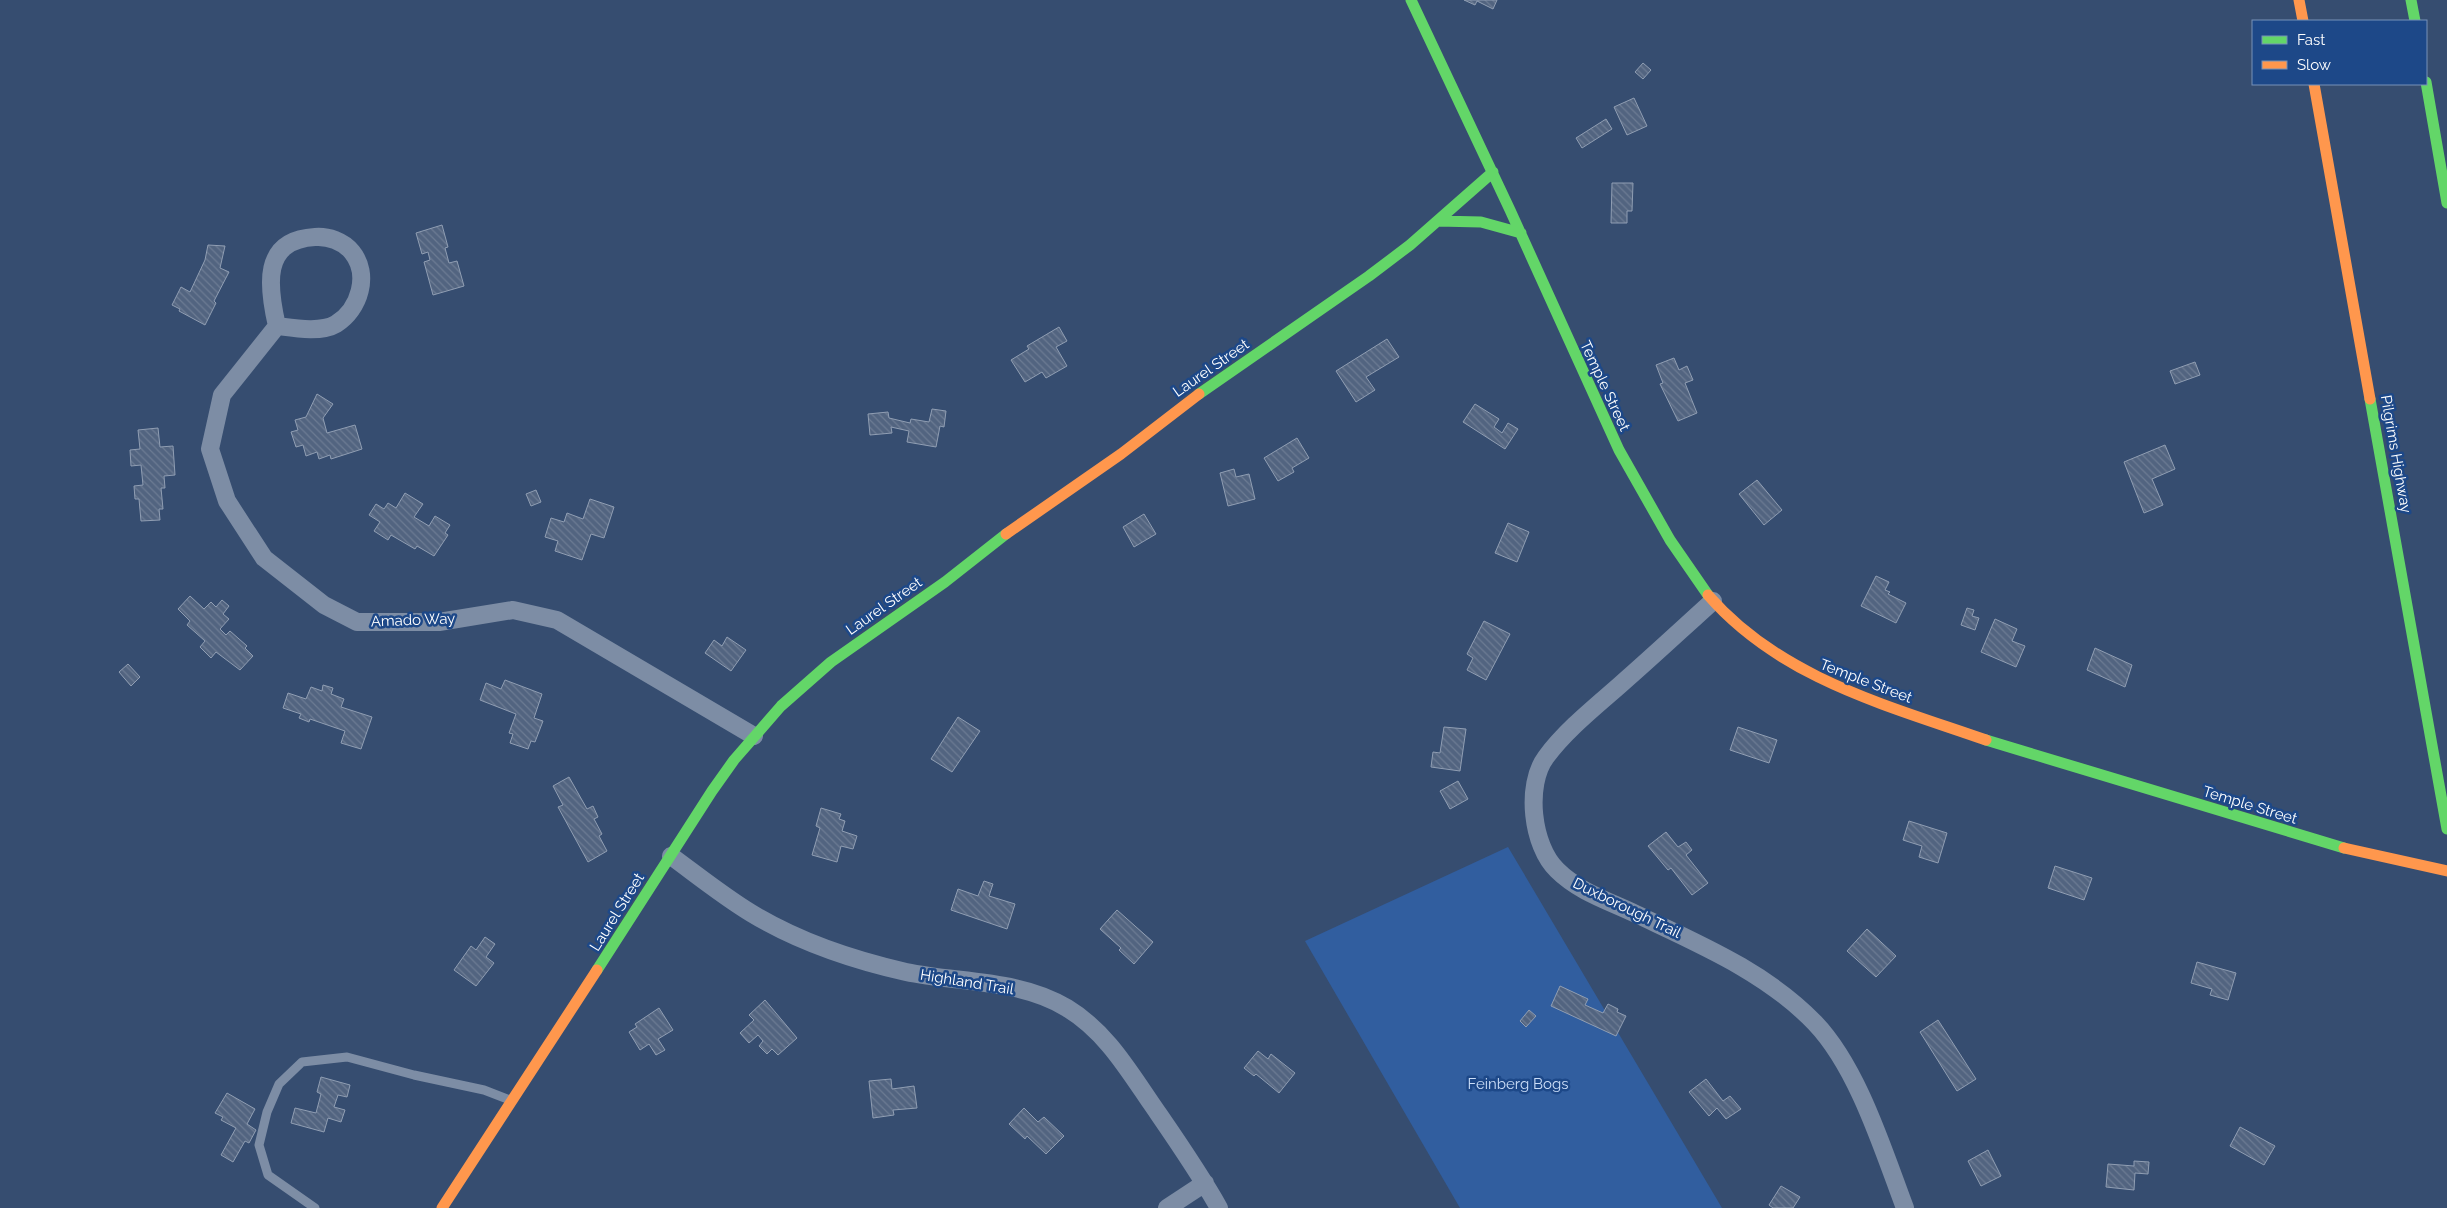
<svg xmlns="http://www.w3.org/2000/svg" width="2447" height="1208" viewBox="0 0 2447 1208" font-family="Raleway,sans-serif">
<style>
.green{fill:#315e9f}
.building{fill:url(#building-back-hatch);stroke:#909eb3}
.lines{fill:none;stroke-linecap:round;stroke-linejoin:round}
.lane{stroke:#7d8da5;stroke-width:9}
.street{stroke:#7d8da5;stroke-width:18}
.fast{stroke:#63d668;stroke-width:11}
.slow{stroke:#ff974d;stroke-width:11}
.labels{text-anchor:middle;stroke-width:5;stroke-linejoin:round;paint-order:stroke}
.street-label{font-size:15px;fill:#fff;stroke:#1d4888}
.park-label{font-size:15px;fill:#ccdef8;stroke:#1d4888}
</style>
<defs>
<pattern id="building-back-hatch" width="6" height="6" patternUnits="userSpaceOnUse" patternTransform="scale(1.25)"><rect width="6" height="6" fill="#526480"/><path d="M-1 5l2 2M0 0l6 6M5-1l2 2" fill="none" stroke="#6c7b93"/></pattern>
</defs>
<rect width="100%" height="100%" fill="#364d70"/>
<path class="green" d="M1508,847l214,361h-262l-155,-267z"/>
<path class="building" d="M1464,0h33l-4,9 -16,-8 -2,4z
M1643,63l8,7 -8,9 -8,-7z
M1634,98l13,28 -20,9 -13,-28z
M1606,119l6,10 -30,19 -6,-10z
M1612,183h21l-1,28h-5v12h-16z
M442,225l6,22 -3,1 4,15 8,-2 7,25 -31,9 -9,-33 6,-2 -2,-8 -6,2 -6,-21z
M208,245l17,1 -5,22 9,4 -15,29 2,2 -11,22 -26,-14 1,-2 -8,-4 9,-18 9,5 15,-32z
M1059,327l8,14 -11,6 11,19 -21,12 -4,-6 -17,10 -14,-22 18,-11 -2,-3z
M1387,339l12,18 -33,20 9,13 -19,12 -20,-31z
M1674,358l5,12 8,-4 6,14 -8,3 12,30 -19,8 -18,-37 3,-1 -7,-18z
M2195,362l5,13 -25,9 -5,-13z
M317,394l16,10 -10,14 4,15 28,-8 7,24 -31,10 -1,-4 -11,4 -2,-7 -11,4 -3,-11 -7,2 -5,-15 7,-2 -3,-10 11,-3z
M1475,404l24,15 -5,8 8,6 6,-10 10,6 -13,20 -42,-27z
M932,409l14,2 -2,16 -4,-1 -4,21 -29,-5 2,-11 -18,-4 1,6 -22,2 -2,-21 20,-2 1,6 21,5 1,-4 18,3z
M158,428l2,19 13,-1 2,29 -11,1 1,12h-4l2,21h-4l1,11 -19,1 -2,-22h-4l-1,-13 9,-1 -2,-20 -10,1 -1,-16 10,-1 -2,-19z
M1297,438l12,20 -17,10 2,4 -16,9 -14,-23z
M2165,445l10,24 -23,10 11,26 -19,8 -20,-51z
M1234,469l2,8 13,-3 6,25 -27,7 -8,-33z
M1757,480l25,30 -18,15 -25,-31z
M536,490l5,12 -10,4 -5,-12z
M405,493l18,11 -9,13 15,9 6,-10 15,9 -5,8 3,2 -14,21 -17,-10 -2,3 -24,-14 -3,5 -14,-9 6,-9 -11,-7 7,-11 8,5 4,-6 8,5z
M590,499l24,8 -10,31 -13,-4 -9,26 -27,-9 3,-10 -13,-4 6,-19 13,4 3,-9 16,6z
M1144,514l12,20 -22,13 -11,-20z
M1508,523l21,9 -12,30 -22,-9z
M1876,576l13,6 -4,8 5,2 -2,2 18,9 -10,20 -35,-17z
M190,596l14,13 7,-7 5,5 6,-7 7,6 -6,8 6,5 -9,10 6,6 4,-4 17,15 -2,2 8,8 -13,14 -24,-18 -5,6 -11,-11 5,-6 -18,-16 3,-4 -12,-12z
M1967,608l7,2 -2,6 7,2 -4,12 -14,-5z
M1995,619l22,10 -5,12 13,5 -9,21 -35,-15z
M1484,621l26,13 -24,46 -19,-10 6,-12 -6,-4z
M727,637l19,13 -15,21 -26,-18 9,-13 8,6z
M2095,648l37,17 -7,22 -38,-17z
M128,664l12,13 -9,9 -12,-14z
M505,680l37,14 -8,24 9,3 -8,21 -4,-1 -3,8 -18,-6 3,-9 -4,-1 7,-19 -36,-14 6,-17 15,6z
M323,685l10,3 -2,6 13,5 -3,8 31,10 -11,32 -20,-6 4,-12 -35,-12 -1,3 -10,-4 2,-4 -18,-6 5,-15 18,6 5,-12 11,4z
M958,717l22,14 -28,41 -21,-13z
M1444,727l22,2 -6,42 -29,-4 2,-15 7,1z
M1738,727l39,13 -8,23 -39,-13z
M569,777l18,32 6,-3 5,11 -4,2 8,15 -3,2 8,15 -19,11 -30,-55 5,-2 -10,-19z
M1458,781l10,18 -18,10 -10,-18z
M821,808l20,6 -2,5 6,2 -3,10 15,5 -4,13 -12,-3 -4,16 -25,-7 8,-27 -4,-2z
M1909,821l38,12 -9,30 -19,-6 3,-11 -19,-6z
M1666,832l12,15 8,-5 6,8 -6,5 22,28 -16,12 -21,-27 -3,2 -20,-24z
M2055,866l37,12 -8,22 -36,-12z
M984,881l9,3 -4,12 26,8 -8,25 -56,-19 7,-21 20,7z
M1117,910l36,32 -19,22 -15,-14 2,-2 -21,-19z
M1867,929l29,27 -20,21 -29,-26z
M485,937l10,7 -9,13 8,6 -18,23 -22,-16 17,-24 5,4z
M2197,962l39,11 -8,27 -18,-5 2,-6 -21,-6z
M1560,986l28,13 -3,6 18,8 5,-9 10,5 -1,3 9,4 -10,20 -65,-30z
M765,1000l32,38 -19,17 -6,-6 -5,5 -8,-8 4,-5 -5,-6 -9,8 -9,-10 14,-13 -5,-5z
M659,1008l14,22 -15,9 7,11 -9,5 -7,-11 -9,6 -11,-18 8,-5 -2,-3z
M1529,1010l7,6 -10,11 -6,-6z
M1938,1020l38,59 -19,12 -37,-59z
M1258,1051l10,8 3,-5 24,19 -16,20 -23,-19 -2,2 -10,-8z
M321,1077l29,8 -3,12 -9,-2 -4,12 11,3 -4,12 -13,-4 -4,14 -33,-9 4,-15 21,5 5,-19 -4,-2z
M891,1079l1,10 22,-3 3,22 -24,2 1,5 -21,3 -4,-37z
M1706,1079l17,22 7,-5 11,13 -15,10 -9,-11 -8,8 -20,-24z
M227,1093l28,16 -8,15 9,6 -7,13 -4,-2 -12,21 -12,-7 15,-27 -15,-8 2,-3 -8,-4z
M1024,1108l14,14 6,-5 20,19 -18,18 -19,-18 -2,3 -16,-15z
M2240,1127l35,19 -11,19 -34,-19z
M1988,1150l13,26 -20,10 -13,-25z
M2134,1161l15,1 -1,12 -13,-1 -1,17 -28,-3 2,-23 26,2z
M1781,1186l19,11 -7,11h-20l-4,-3z"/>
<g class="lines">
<path class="lane" d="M315,1208l-47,-33 -9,-30 8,-33 12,-28 23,-22 45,-5 67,18 70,15 26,10"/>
<path class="street" d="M277,326c-9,-39 -16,-86 38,-89 13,-1 28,4 37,15 18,22 8,57 -16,72 -15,9 -43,4 -59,2l-55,69 -12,54 17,52 37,57 60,47 33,17h82l74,-12 44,10 197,116
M1713,601c-31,28 -62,57 -93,84 -25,22 -54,45 -74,72 -21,28 -14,89 11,113 22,22 52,31 79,44 63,30 130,58 179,109 43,45 68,127 90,185
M671,856c26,19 52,40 80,57 46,28 102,47 155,59 52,11 114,7 161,36 38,23 60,60 84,95 24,35 48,69 68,105
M1167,1208l38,-25"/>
<path class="fast" d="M1411,0l99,210 109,240 51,90 38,55
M2411,0l4,21
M2426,82l21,121
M1438,221l43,1 40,11
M1199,394l170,-118 41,-31 83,-73
M2370,399l77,430
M1986,740l358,108
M597,970l115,-179 22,-31 47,-54 50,-44 114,-80 61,-48"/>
<path class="slow" d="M2299,0l4,21
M2314,84l56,315
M1006,534l115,-80 78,-60
M1708,595c72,83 178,110 278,145
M2344,848l103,23
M442,1208l155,-238"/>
</g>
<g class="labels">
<g class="street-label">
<text transform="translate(1211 368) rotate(-35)" y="5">Laurel Street</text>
<text transform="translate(1605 386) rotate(65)" y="5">Temple Street</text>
<text transform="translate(2396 454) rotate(80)" y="5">Pilgrims Highway</text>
<text transform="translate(884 606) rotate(-35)" y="5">Laurel Street</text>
<text transform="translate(413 620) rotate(-2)" y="5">Amado Way</text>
<text transform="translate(1866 681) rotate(21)" y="5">Temple Street</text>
<text transform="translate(2250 805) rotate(17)" y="5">Temple Street</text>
<text transform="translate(1627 908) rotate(26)" y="5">Duxborough Trail</text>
<text transform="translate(617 912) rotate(-58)" y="5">Laurel Street</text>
<text transform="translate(967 982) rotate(9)" y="5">Highland Trail</text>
</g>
<g class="park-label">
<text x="1518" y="1089">Feinberg Bogs</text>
</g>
</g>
<rect x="2252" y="20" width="175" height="65" fill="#1d4888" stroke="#7791b8"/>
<rect x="2262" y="36" width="25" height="8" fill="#63d668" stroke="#7791b8"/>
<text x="2297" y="45" font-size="15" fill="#ffffff">Fast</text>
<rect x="2262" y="61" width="25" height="8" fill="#ff974d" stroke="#7791b8"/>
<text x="2297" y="70" font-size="15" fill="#ffffff">Slow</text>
</svg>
